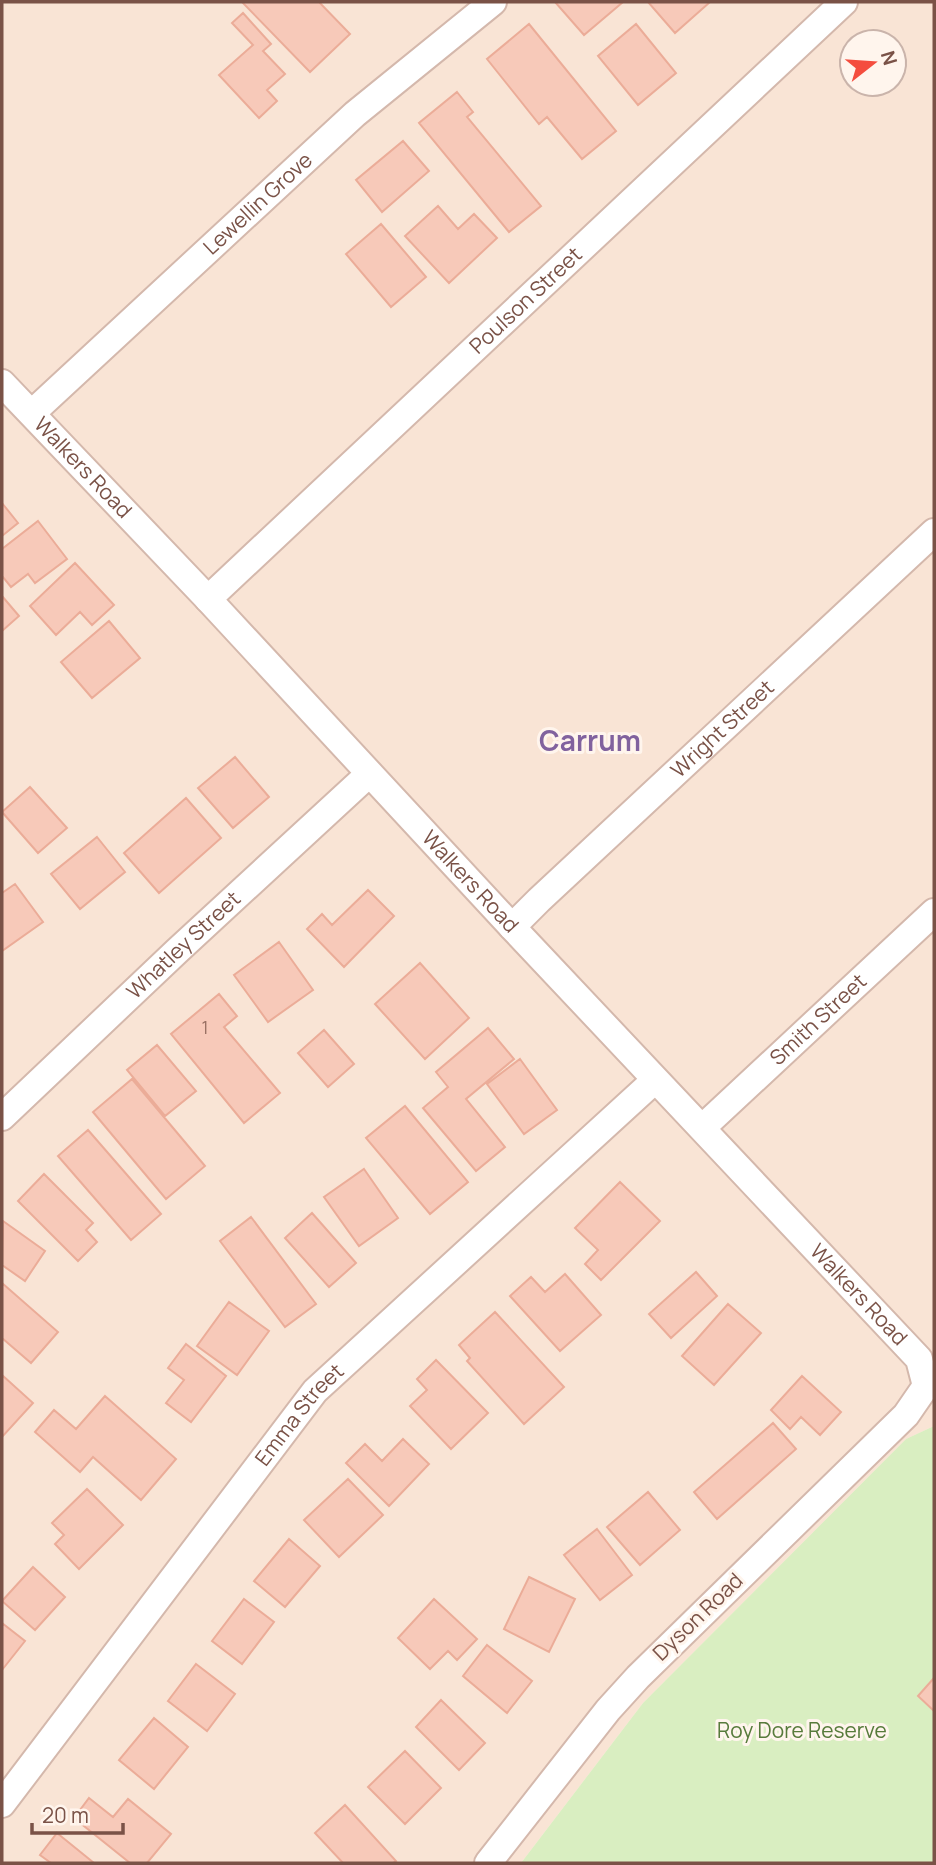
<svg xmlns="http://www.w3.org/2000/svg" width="936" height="1865" viewBox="0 0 936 1865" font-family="Manrope,sans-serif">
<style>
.residential{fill:#f9e4d5;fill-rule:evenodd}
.green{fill:#d9eec1}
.building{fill:#f7c9b9;stroke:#ebac98;stroke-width:2}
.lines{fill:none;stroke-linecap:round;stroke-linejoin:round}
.minor-casing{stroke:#d4b8ac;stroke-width:30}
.minor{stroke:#fff;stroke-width:26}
.labels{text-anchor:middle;stroke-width:6;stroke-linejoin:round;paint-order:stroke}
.number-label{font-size:18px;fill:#997064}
.street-label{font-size:21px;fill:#7a5247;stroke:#fff5ed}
.park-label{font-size:21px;fill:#577b3b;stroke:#fff5ed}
.district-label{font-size:28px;font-weight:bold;fill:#81629e;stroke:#fff5ed}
</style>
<rect width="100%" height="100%" fill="#fef1e4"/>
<path class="residential" d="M2,2h932v1424l-28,13 -263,264 -122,160h-519zM852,42h42v42h-42z"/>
<path class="green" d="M934,1426v437h-413l122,-160 263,-264z"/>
<path class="building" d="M242,2h77l31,32 -40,38z
M555,2h68l-39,33z
M648,2h62l-35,31z
M243,13l28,31 -8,7 22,23 -18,16 10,11 -18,17 -40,-43 34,-30 -21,-22z
M529,24l87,107 -34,28 -35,-42 -8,7 -52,-65z
M636,24l40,49 -38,32 -40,-49z
M457,92l16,20 -6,5 74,89 -32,26 -90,-109z
M403,141l26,30 -47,41 -26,-32z
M438,206l20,23 16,-15 23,24 -48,45 -44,-47z
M381,224l45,53 -35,30 -45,-53z
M2,503l16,20 -16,13z
M38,521l29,38 -32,24 -7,-9 -17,13 -9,-11v-27z
M75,563l39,42 -22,20 -12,-13 -24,23 -26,-29z
M2,596l17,20 -17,15z
M109,621l31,37 -48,40 -31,-36z
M235,757l34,40 -36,31 -35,-40z
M30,787l37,41 -29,25 -36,-41z
M186,798l35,40 -62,55 -35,-40z
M97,837l28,35 -45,37 -29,-35z
M15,884l28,38 -41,29v-58z
M368,890l26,26 -50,51 -37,-38 15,-15 10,11z
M279,942l34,48 -45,32 -34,-47z
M420,963l49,55 -44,41 -50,-55z
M219,994l18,22 -13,11 56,66 -36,30 -73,-89z
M488,1028l26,31 -48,40 39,48 -29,24 -53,-63 25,-21 -12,-15z
M324,1030l30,34 -26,23 -30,-34z
M157,1045l39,46 -31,25 -38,-46z
M520,1059l37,51 -33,24 -37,-50z
M132,1079l73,87 -39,33 -73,-87z
M405,1106l63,76 -38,32 -64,-76z
M88,1130l73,84 -30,26 -73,-84z
M364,1169l34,49 -39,28 -35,-49z
M44,1174l49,49 -7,7 11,12 -19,19 -60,-60z
M620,1182l40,39 -59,59 -16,-16 13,-14 -23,-22z
M312,1213l44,50 -27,24 -44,-49z
M251,1217l65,87 -31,23 -65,-86z
M3,1221l42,30 -20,30 -23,-16z
M696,1272l21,24 -46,42 -22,-24z
M565,1274l36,41 -41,36 -50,-55 21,-19 14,15z
M2,1283l56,49 -27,31 -29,-25z
M229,1302l40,29 -32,44 -40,-29z
M728,1304l33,29 -47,52 -32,-29z
M495,1312l69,75 -40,37 -57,-63 3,-3 -11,-13z
M186,1344l40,32 -35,46 -25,-19 18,-23 -16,-12z
M436,1360l52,53 -37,36 -41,-43 17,-16 -10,-11z
M2,1375l31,28 -31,34z
M802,1376l39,36 -21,23 -19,-18 -11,12 -19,-19z
M105,1396l71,63 -35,41 -48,-43 -13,15 -45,-40 19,-22 22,19z
M773,1423l23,26 -79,70 -23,-27z
M403,1439l26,25 -40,42 -43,-43 19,-19 17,17z
M348,1479l35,36 -44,42 -35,-37z
M87,1489l36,36 -44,44 -24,-25 9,-9 -12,-12z
M648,1492l32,38 -40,35 -33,-38z
M597,1529l35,46 -32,25 -36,-45z
M289,1539l31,27 -35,41 -31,-26z
M33,1567l32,30 -30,33 -33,-29z
M529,1577l46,22 -26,53 -45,-23z
M244,1599l30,23 -32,42 -30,-23z
M434,1599l43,40 -20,21 -9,-9 -18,18 -32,-31z
M2,1623l23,18 -23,29z
M487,1645l45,36 -25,32 -44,-37z
M196,1664l39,30 -28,37 -39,-30z
M934,1678v33l-16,-15z
M441,1700l44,43 -26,27 -43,-43z
M154,1718l34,29 -34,42 -35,-29z
M405,1751l36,37 -36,36 -37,-37z
M89,1798l24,19 15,-18 43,35 -24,29h-17l-56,-45z
M345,1805l51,56 -3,2h-50l-28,-30z
M57,1833l37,30h-43l-11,-8z"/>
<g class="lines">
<g class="minor-casing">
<g id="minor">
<path id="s1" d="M2,383l206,216 304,328 407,432 7,27 -20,29 -268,262 -30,33 -120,153"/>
<path id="s2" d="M32,413l323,-299 138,-112"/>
<path id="s3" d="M208,599l636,-597"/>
<path id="s4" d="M512,927l27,-27 395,-368"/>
<path id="s5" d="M2,1117l175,-166 192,-177"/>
<path id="s6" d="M702,1128l232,-216"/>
<path id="s7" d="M2,1804l313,-413 340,-311"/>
</g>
</g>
<use href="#minor" class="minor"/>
</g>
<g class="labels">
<g class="number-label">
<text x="205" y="1034">1</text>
</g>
<g class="street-label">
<text dy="7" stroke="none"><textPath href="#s2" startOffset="308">Lewellin Grove</textPath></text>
<text dy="7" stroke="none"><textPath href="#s3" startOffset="436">Poulson Street</textPath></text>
<text dy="7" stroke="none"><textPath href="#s1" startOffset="117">Walkers Road</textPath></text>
<text dy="7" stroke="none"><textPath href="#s4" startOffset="289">Wright Street</textPath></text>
<text dy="7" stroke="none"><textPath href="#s1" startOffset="684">Walkers Road</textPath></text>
<text dy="7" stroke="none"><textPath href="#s5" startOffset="250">Whatley Street</textPath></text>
<text dy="7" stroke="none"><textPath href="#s6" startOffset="159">Smith Street</textPath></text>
<text dy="7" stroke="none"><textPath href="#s1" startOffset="1251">Walkers Road</textPath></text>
<text dy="7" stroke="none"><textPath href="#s7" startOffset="490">Emma Street</textPath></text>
<text transform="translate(698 1617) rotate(-44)" y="7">Dyson Road</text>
</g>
<g class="park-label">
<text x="802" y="1738">Roy Dore Reserve</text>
</g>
<g class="district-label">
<text x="590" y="751">Carrum</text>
</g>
</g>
<rect width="936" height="1865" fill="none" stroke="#7a5247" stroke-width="7"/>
<g transform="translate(873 63) rotate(73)"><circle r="33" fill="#fff5ed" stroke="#cab4ab" stroke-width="2"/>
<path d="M0-5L12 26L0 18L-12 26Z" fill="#f44d3e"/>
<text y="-10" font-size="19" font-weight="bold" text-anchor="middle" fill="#7a5247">N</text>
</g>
<path d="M32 1823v10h91v-10" fill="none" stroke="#7a5247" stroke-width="3.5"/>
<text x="42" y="1823" font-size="21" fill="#7a5247" stroke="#fff5ed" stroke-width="5" paint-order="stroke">20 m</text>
</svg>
